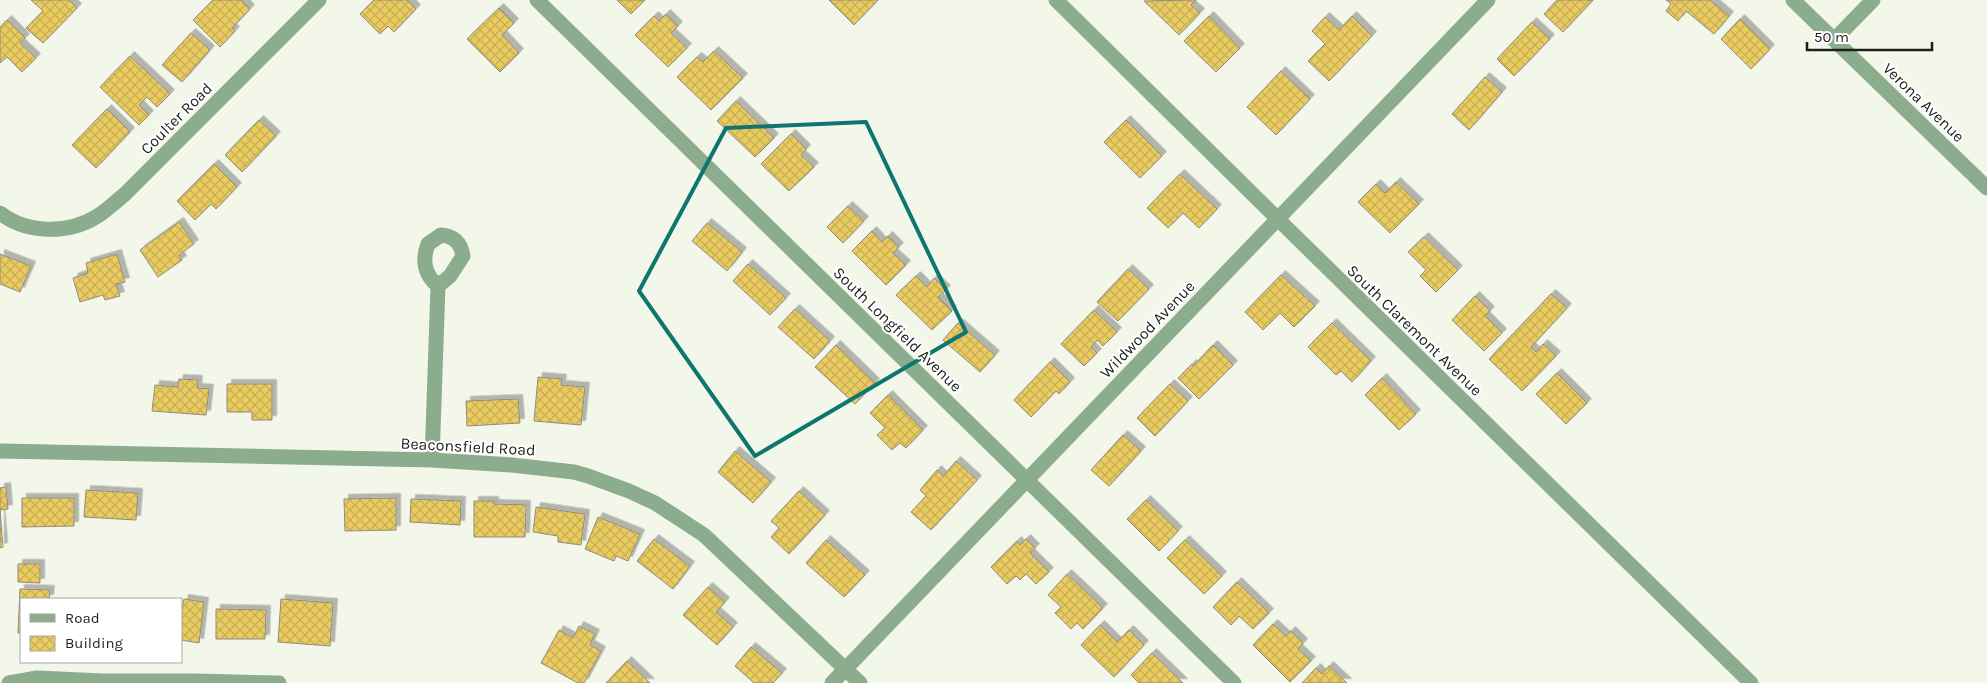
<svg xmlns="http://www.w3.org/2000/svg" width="1987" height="683" viewBox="0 0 1987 683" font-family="Karla,sans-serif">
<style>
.building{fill:url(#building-cross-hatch);stroke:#8f8b80;filter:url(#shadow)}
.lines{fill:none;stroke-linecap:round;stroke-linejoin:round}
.minor{stroke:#8bad8e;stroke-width:15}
.marked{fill:none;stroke:#0f766e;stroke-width:4;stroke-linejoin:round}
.labels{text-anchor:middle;stroke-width:4;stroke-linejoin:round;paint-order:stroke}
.street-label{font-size:16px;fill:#1e1f1b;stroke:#fff}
</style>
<defs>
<pattern id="building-cross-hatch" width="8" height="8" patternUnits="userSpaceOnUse" patternTransform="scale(1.25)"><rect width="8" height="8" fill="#eacb61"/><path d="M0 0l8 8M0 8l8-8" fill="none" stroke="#c8ae54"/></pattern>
<filter id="shadow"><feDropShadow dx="4.5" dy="-4.5" stdDeviation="0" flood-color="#0004"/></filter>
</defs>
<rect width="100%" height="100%" fill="#f3f7ea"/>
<path class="building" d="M31,0h38l8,8 -34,35 -17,-15 17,-17z
M213,0h28l9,9 -18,19 3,3 -15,16 -27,-27z
M374,0h33l9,9 -22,23 -6,-6 -8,8 -20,-20z
M617,0h28l-14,14z
M829,0h49l-24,25z
M1196,0l-5,5 9,8 -21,22 -35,-34z
M1557,0h36l-30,32 -19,-18z
M1666,0h44l19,16 -15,18 -28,-23 -8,10 -12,-10 5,-7z
M499,8l15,15 -12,12 17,18 -19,19 -33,-33z
M666,14l12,12 -7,7 16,15 -19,19 -33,-32 19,-19 5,5z
M1209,16l31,32 -24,24 -32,-31z
M1352,16l20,20 -43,45 -21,-20 17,-17 -13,-13 13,-14 14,13z
M1740,19l30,30 -19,20 -30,-30z
M7,20l18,18 -5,5 16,15 -14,14 -15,-15 -7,6v-36z
M1532,22l18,17 -36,37 -17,-17z
M191,33l19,17 -28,32 -20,-17z
M714,51l29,27 -32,32 -34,-33 20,-20 6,5z
M130,56l40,38 -13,13 -10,-10 -8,8 10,10 -10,10 -39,-38z
M1281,71l29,28 -34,36 -29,-28z
M1485,77l17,15 -33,38 -17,-16z
M736,101l38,37 -19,19 -38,-36z
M107,109l23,23 -34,36 -24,-23z
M259,120l17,16 -34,36 -17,-17z
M1126,120l36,36 -22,22 -36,-36z
M791,134l15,15 -5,6 13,12 -25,24 -28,-27z
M214,164l23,23 -21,22 -5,-5 -16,16 -18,-19z
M1180,174l37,35 -18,19 -16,-15 -15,15 -21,-20z
M1396,182l23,22 -29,29 -32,-31 18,-18 9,9z
M848,206l16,15 -21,22 -16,-16z
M179,222l15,22 -15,11 3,5 -24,17 -18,-27z
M707,223l35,29 -15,19 -35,-30z
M872,231l10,11 6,-6 11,11 -6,6 13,12 -20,20 -34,-34z
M1424,237l34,33 -22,22 -16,-16 6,-6 -18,-18z
M0,254l31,12 -11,26 -20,-8z
M117,254l8,28 -9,2 4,12 -15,4 -2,-5 -23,7 -7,-24 15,-5 -2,-10z
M748,264l38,34 -16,17 -37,-34z
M1128,269l21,20 -31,32 -21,-19z
M1281,275l34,31 -21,21 -14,-14 -17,17 -18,-18z
M916,276l11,11 7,-9 12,12 -8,7 14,14 -20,19 -36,-35z
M1551,294l16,14 -36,39 5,5 7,-8 13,12 -34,35 -33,-32z
M1475,296l15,15 -5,5 17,17 -18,18 -32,-31z
M795,309l35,32 -16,18 -36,-32z
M1094,310l23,22 -14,14 -6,-6 -6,7 6,6 -13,13 -23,-22z
M958,323l37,32 -15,17 -37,-32z
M1332,323l39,38 -19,21 -11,-11 -5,4 -28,-28z
M836,345l39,38 -20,21 -40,-37z
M1213,345l20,20 -34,34 -21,-21 14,-14 1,2z
M1050,362l20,20 -11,12 -3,-3 -25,26 -17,-17z
M1557,373l30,30 -21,21 -30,-30z
M538,377l24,2 -1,6 24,2 -4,38 -47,-4z
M1382,378l34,36 -17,16 -34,-35z
M179,379l19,1 -1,8 12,1 -3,26 -54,-4 3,-26 23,2z
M227,384h45v36h-20v-8h-25z
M1170,384l18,17 -33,35 -18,-18z
M888,395l35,35 -17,18 -6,-5 -8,7 -15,-15 8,-7 -15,-15z
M518,399l2,24 -53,3 -1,-25z
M1123,435l18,16 -32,35 -18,-16z
M735,451l36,31 -18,21 -35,-31z
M956,461l21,19 -46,50 -20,-18 15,-16 -6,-6 17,-20 6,6z
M6,487l2,22 -8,1 3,37 -3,1v-60z
M86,490l52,3 -2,27 -52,-3z
M799,491l26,24 -36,39 -18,-17 8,-9 -8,-7z
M22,498h52v28l-52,1z
M396,498v32l-51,1 -1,-32z
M411,499l50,2 -1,24 -50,-3z
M1146,500l32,31 -19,20 -32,-32z
M474,501h20v3l32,1 -1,32h-51z
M536,507l49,7 -4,31 -23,-3v-6l-25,-4z
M598,517l42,17 -12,27 -12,-5 -2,5 -29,-12z
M654,539l36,27 -17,23 -36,-28z
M1026,539l9,9 -5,5 19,19 -13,12 -10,-10 -6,6 -4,-4 -9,8 -16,-17 26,-26 3,4z
M826,540l39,35 -21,22 -38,-34z
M1185,540l37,36 -18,18 -37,-36z
M18,564h22v19l-22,-1z
M1067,574l36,34 -20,21 -6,-6 -6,6 -16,-16 6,-6 -13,-12z
M1237,582l32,31 -16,16 -14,-13 -8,9 -18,-18z
M708,587l17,15 -9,10 17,15 -16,18 -34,-30z
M20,589l30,1 -1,9h-28v34h-3z
M184,599l20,3 -5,41 -18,-3v-27z
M281,599l52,4 -3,43 -52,-4z
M216,609l50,1 -1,29h-49z
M1273,624l13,12 5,-5 12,12 -5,6 13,12 -21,21 -37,-37z
M1100,625l17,17 12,-12 15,15 -30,32 -33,-32z
M579,626l16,8 -5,11 11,6 -17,32h-6l-37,-20 18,-33 14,8z
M751,647l31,26 -9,10h-19l-19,-17z
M1152,653l31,30h-44l-8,-8z
M627,661l23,22h-44z
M1329,666l18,17h-45l14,-15 6,6z"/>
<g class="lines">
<path class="minor" d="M537,0l697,683
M1056,0l233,230 462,453
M1793,0l194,188
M1834,40l39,-40
M0,213c27,21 68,21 96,4 10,-6 19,-15 28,-22l195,-195
M441,235c13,1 20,8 22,21l-13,20 -12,10c-14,-12 -16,-26 -10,-42z
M0,451l432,9 80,5 62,7 14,4 41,15 26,12 49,32 156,148
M432,460l6,-174
M9,683l28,-5 66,3h93l83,2
M832,683l656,-683"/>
</g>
<path class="marked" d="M866,122l100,210 -211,124 -116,-165 87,-163z"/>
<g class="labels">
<g class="street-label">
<text transform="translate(1924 102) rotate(44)" y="6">Verona Avenue</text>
<text transform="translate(176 118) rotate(-45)" y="6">Coulter Road</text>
<text transform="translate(898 329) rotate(44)" y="6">South Longfield Avenue</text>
<text transform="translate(1147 329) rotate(-46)" y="6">Wildwood Avenue</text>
<text transform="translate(1415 330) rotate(44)" y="6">South Claremont Avenue</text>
<text transform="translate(468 446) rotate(3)" y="6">Beaconsfield Road</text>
</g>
</g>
<rect x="20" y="598" width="162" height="65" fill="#ffffff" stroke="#a5a5a4"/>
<rect x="30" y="614" width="25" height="8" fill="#8bad8e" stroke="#a5a5a4"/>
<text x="65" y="623" font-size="15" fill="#1e1f1b">Road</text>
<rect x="30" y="636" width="25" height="15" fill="url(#building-cross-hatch)" stroke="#a5a5a4"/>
<text x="65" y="648" font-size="15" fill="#1e1f1b">Building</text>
<path d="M1807 42v8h125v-8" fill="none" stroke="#1e1f1b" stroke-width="2.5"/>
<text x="1814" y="42" font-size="15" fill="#1e1f1b" stroke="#ffffff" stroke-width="4" paint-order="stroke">50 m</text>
</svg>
